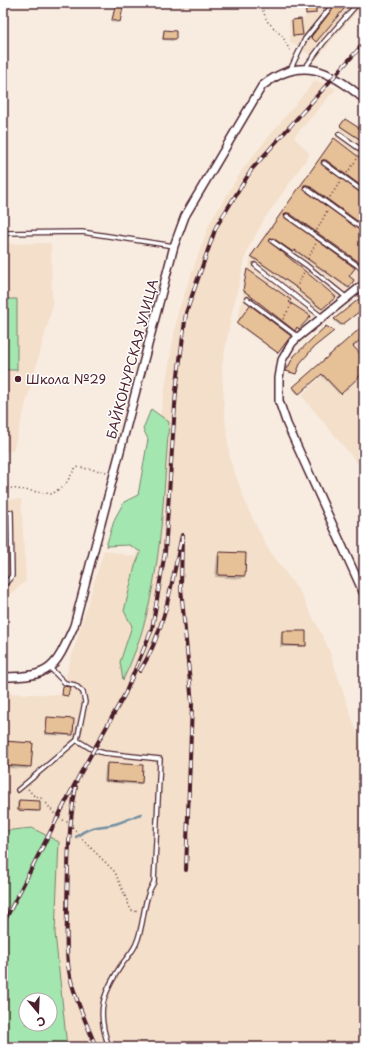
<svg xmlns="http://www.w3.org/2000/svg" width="367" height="1050" viewBox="0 0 367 1050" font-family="'Playpen Sans',sans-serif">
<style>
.built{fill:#f3dfca;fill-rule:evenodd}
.green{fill:#a4e6af;stroke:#77826d;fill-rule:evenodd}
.shadow{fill:#0003}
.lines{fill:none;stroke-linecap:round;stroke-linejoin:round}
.stream{stroke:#738fa1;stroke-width:2.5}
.building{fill:#e6c097;stroke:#4a1f2b}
.service-casing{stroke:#4a1f2b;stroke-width:6}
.minor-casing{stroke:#4a1f2b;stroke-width:10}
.path{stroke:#4a1f2b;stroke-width:1.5;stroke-dasharray:1 3;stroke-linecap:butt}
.service{stroke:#fff;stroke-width:3.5}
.minor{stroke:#fff;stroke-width:7}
.rail-casing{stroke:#4a1f2b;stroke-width:4}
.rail{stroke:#fff;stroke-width:2.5;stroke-dasharray:8;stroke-linecap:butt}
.poi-dot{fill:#4a1f2b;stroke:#fff;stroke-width:1.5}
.labels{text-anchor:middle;stroke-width:3;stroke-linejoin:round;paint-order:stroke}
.street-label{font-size:13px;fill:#4a1f2b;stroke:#fff}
.poi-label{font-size:13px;fill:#4a1f2b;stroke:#fff;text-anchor:start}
</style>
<rect width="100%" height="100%" fill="#f8ece0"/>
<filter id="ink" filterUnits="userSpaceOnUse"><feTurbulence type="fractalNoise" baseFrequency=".025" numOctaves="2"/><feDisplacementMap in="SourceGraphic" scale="8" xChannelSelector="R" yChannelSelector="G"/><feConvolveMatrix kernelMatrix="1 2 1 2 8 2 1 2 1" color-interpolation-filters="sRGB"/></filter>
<g filter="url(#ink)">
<path class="built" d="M304,3h60l-48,56 -26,-17 -1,-22 16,-2z
M315,80l21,9 -42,48 16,17 -45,64 -18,33 -15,61 -10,54 2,42 6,52 18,49 19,38 34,47 27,53 36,107v293h-361v-354l59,2 4,-20 38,-125 32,7 42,-245 31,-88 35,-57zM26,1000h24v24h-24z
M345,119l19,12v145l-65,53 -21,24 -41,-30 14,-67 83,-117z
M51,243l1,65 -39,143 -10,1v-208z
M364,339v132l-63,-76z
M21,499l5,82 -23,19v-100z"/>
<path class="green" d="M3,299h14v71h-14z
M151,409l18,13c-7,87 -7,178 -46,258l-3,-18 12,-36 -8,-15 11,-45 6,-14 -12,-7 -23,1 9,-28 9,-16 14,-7 10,-56 -5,-10z
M32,828l27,14 -4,91 12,114h-64v-216zM26,1000h24v24h-24z"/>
<path class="shadow" d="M123,3l-4,18 -2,2 -6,-1 4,-18z
M164,31l11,8 -2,2 -11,-1z
M345,120l19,14v9l-24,-16z
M334,140l26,19 4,-2v32l-39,-28 -5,1 1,4 43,29v32l-57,-41 -5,1 1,4 61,42v30l-4,-3 -2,2 -70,-48h-4v5l69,61 -6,8 -54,-38 -1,2 -19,-14 -4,1v5l66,53 -15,12 -21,-17 1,-1 -49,-34z
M247,271l41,31 22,14 -12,13 -2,-2 -3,3 -50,-39z
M364,296v11l-24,19 -6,-5z
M250,306l40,30 -13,17 -40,-29z
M364,326v9l-12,11 12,15v14l-2,-2 -23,21 -19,-20 -23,20 -4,-5z
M326,327l-13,20 -13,14 -5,13 -8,-3 6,-14z
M220,553l24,23 -3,3 -26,-2 2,-21z
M282,632l23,13 -2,2h-23l1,-13z
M48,718l24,16 -2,2 -25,-1 1,-15z
M3,742l27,24 -3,3 -24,-1z
M107,764l34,19 -2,2 -35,-3 1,-16z
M19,801l20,9 -2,2 -20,-1v-8z"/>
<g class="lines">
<path class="stream" d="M76,837c14,-12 23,-9 39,-13 8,-2 17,-7 26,-10"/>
</g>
<path class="building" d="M116,3h8l-4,19 -8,-2z
M305,3h11v10l-10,1z
M337,3h12l-33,39 -5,-5z
M301,19l2,16 -10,1 -1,-16z
M164,30l12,1v8h-13z
M345,119l19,12v11l-24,-16z
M334,138l30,23v27l-38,-28h-4l-1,3 43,32v31l-56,-41h-4l-1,4 61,44v29l-3,-2 -2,2 -70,-49h-4l-1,3 71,52 -6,8 5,4 -5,8 -54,-38 -2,2 -20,-14 -4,3 67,56 -14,12 -23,-18 1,-1 -49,-34z
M247,269l44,31 -2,2 22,14 -12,13 -2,-2 -2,4 -52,-41z
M364,295v13l-22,17 -8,-6z
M250,305l41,31 -13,17 -41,-30z
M364,325v12l-11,9 11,12v14l-23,22 -19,-20 -23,20 -6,-7z
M326,326l8,5 -20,16 -13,15 -5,12 -10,-3 8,-15z
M219,552l27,1 -1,23 -27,-1z
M282,631h24v15l-24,-1z
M63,686l7,1 -2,9 -6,-1z
M47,717l27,2 -1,16 -27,-2z
M3,741l30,2 -2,24 -28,-2z
M107,763l36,2 -1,18 -36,-2z
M19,800l21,1v10l-22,-1z"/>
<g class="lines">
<g class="service-casing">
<path id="service" d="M305,68l19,-26 34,-39
M290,70l15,-31 29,-36
M339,134l25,18
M324,163l40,29
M306,188l58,42
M287,216l77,54
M3,233l79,-1 92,14
M272,241l34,24 41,33
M255,265l67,52
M247,299l51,38
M3,512h8l1,64 -9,10
M77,740l16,10 11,3 56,6 -6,123c-12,19 -9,42 -18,62 -3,7 -9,14 -14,20 -20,31 -26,47 -13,83
M18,790l59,-50 8,-38 -2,-10 -8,-7 -10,-2 -15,-15"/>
</g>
<g class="minor-casing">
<path id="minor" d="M364,284l-66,53 -6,6 -10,17 -3,18v23l8,23 77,170
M3,677c49,0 52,-9 71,-51l100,-380 11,-30 77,-130c39,-31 68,-16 102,13"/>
</g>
<path class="path" d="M260,3l7,18 16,16 8,16
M347,173l12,-17
M330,197l10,-15
M317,230l10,-19
M308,259l8,-16
M296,288l8,-16
M283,319l10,-17
M3,487l49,7 13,-9 11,-18 31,5
M28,789l5,6 10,4 14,18 12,6 14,17 32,32 16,38 7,2"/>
<use href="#service" class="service"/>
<use href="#minor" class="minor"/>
<g class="rail-casing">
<path id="rail" d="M140,671c25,-40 32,-90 42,-136l-1,53 11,116 -6,166
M76,787c-8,40 -8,78 -9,119 0,23 -2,47 3,70 5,24 17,48 26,71
M3,924l76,-148 46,-82 27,-65 13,-77 11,-161 10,-78 30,-86 36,-58 112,-126"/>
</g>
<use href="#rail" class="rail"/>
</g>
</g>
<circle class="poi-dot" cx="18" cy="379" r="4"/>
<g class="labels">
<g class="street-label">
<text transform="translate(132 359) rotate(-75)" y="5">БАЙКОНУРСКАЯ УЛИЦА</text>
</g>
<g class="poi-label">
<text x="26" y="384">Школа №29</text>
</g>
</g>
<rect width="367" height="1050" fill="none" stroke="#fff" stroke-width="16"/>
<rect x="8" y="8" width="351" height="1034" fill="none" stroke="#4a1f2b" stroke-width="1.5" filter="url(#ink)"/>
<g transform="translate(38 1012) rotate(161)"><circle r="19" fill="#ffffff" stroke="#b7a5aa"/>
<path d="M0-3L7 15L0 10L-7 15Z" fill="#4a1f2b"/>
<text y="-6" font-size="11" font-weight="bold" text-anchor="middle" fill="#4a1f2b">С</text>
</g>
</svg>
